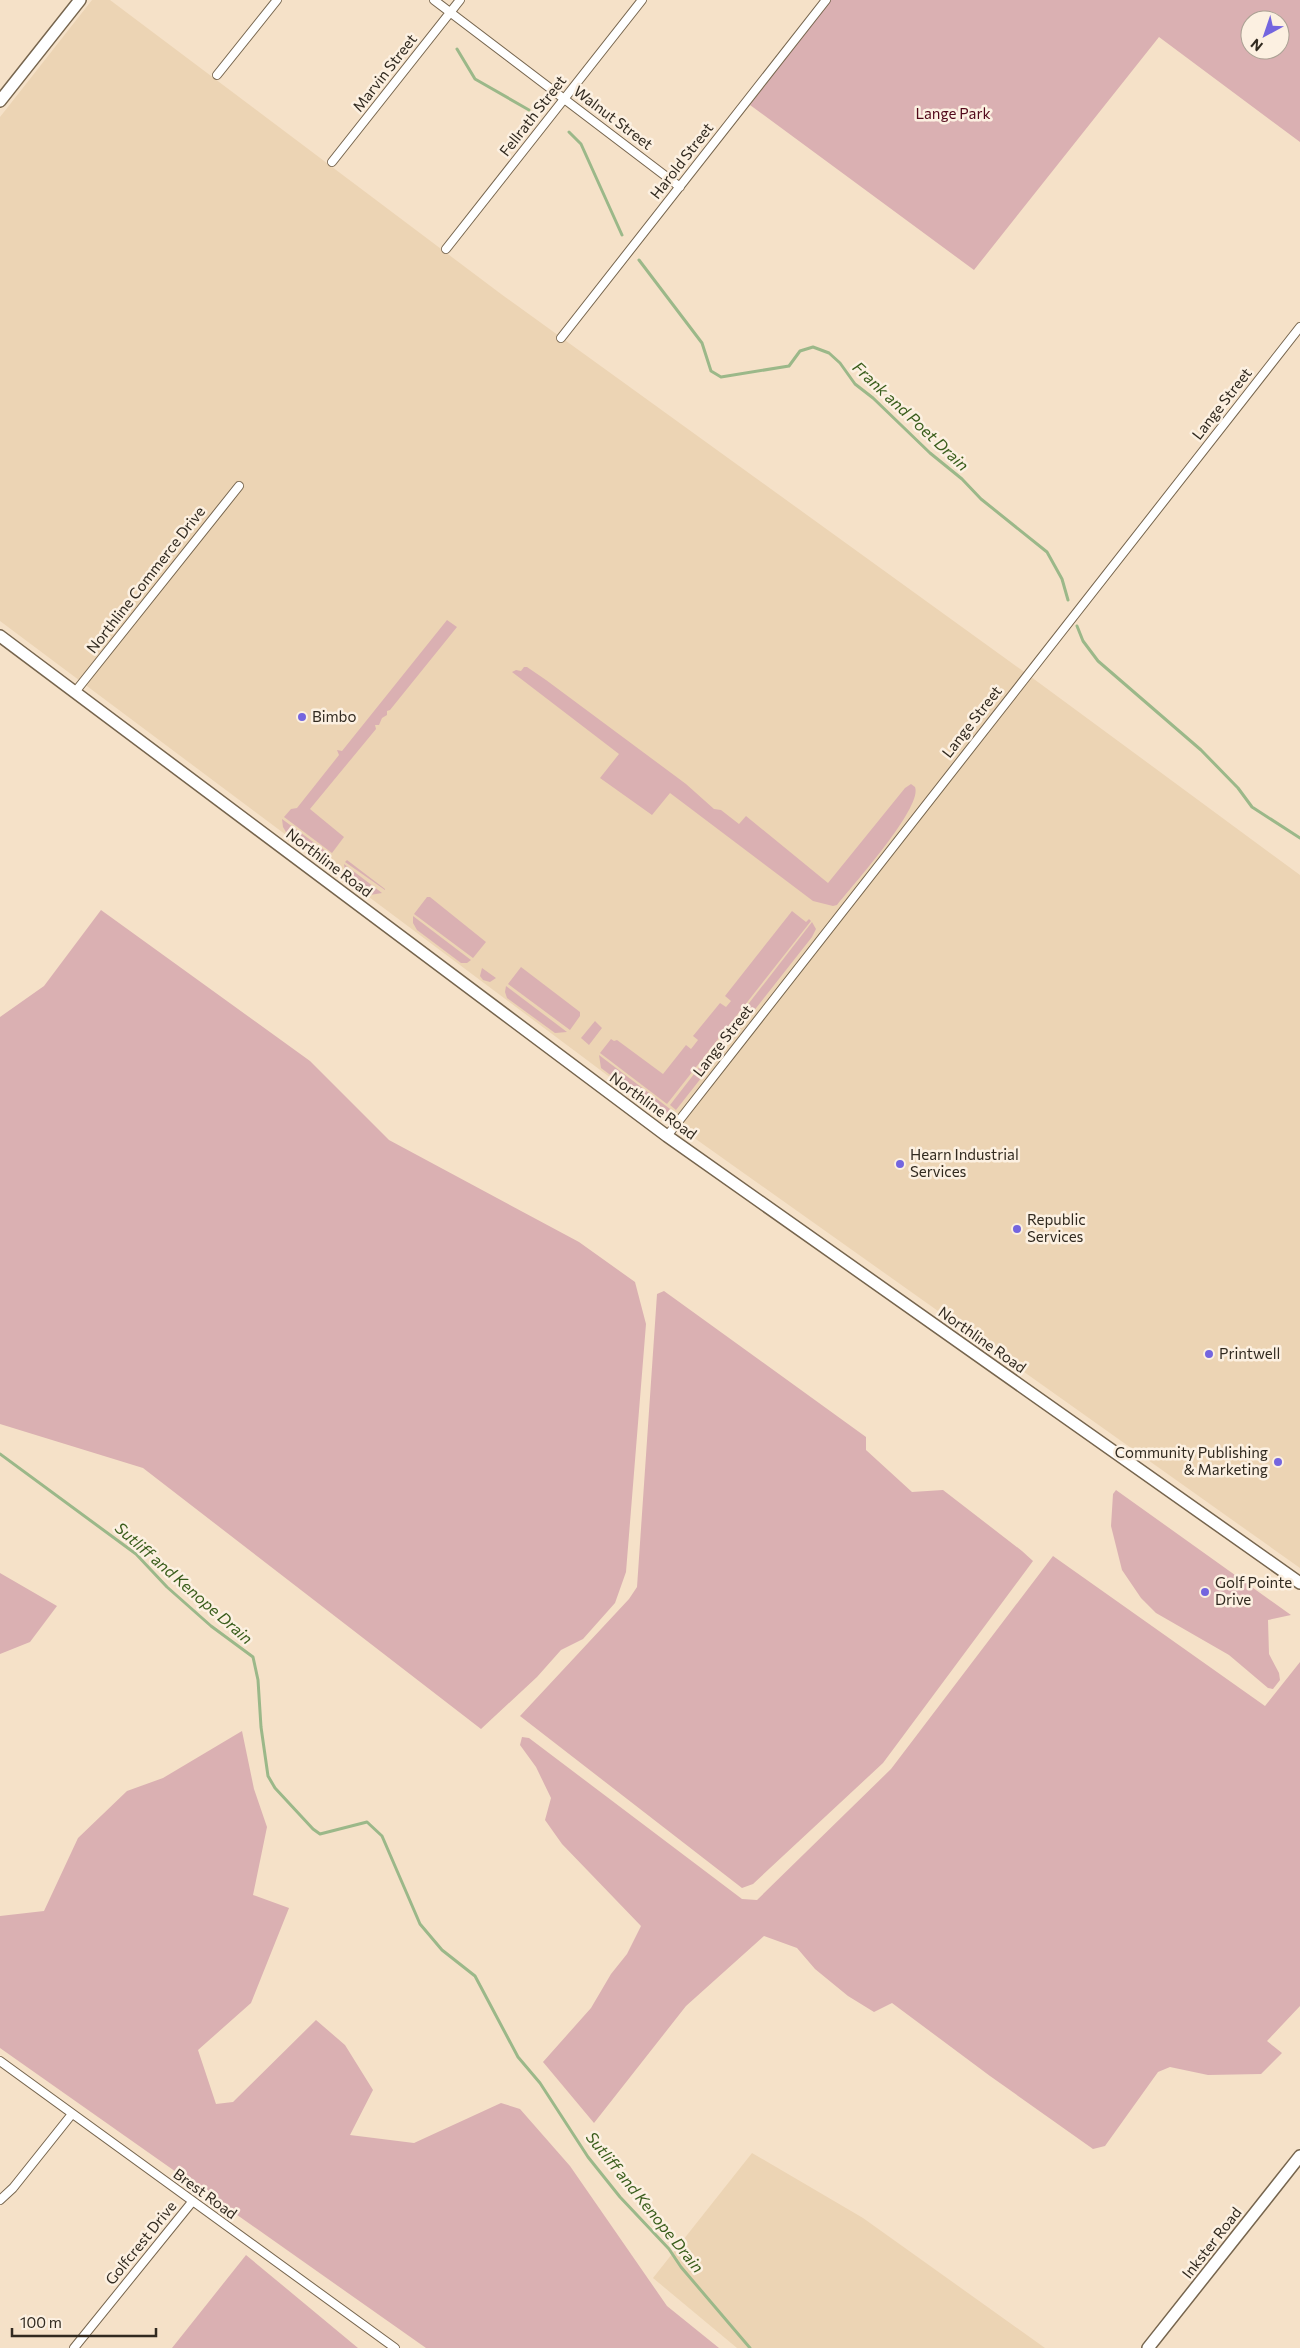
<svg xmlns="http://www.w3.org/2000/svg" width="1300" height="2348" viewBox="0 0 1300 2348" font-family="Commissioner,sans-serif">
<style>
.built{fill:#ecd4b4}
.green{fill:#dab0b2;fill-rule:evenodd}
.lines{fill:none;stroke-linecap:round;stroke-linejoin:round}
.stream{stroke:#9bb889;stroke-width:3}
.street-casing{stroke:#76654e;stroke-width:10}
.secondary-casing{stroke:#76654e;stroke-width:14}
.street{stroke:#fff;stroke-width:8}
.secondary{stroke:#fff;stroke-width:11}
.poi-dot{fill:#7465df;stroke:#fcf0e1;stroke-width:2}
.labels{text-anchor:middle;stroke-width:5;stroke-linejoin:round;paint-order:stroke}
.street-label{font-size:15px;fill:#312a20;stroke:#fcf0e1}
.park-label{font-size:15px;fill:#52091a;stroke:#fcf0e1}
.poi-label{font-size:15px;fill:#312a20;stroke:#fcf0e1;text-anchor:start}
.water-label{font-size:16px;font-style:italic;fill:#395d1b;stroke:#fcf0e1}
</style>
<rect width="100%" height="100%" fill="#f5e1c8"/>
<path class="built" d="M92,0h18l391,294 522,377 277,204v693l-669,-475 -631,-472v-504z
M752,2153l111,65 182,130h-308l-84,-70z"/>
<path class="green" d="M831,0h469v142l-141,-105 -185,233 -224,-165zM1250,20h30v30h-30z
M447,620l10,7 -67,83 -3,1v4l-5,3 -3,7h-4l1,4 -66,80 34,28 -12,16 -48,-36 7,-8 6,-1 42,-53 -2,-5 5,1z
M524,667h3l19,13 140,104 28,25 7,1 18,14 7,-8 82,67 77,-95 6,-4 4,3c8,20 -63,99 -78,118l-4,1 -20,-5 -143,-108 -18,22 -52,-37 19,-24 -107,-82 4,-2 5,1z
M282,819l49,36 -12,2 -33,-25 -3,-5z
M347,860l38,29v1l-40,-28z
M344,864l38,29 -12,2 -24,-18z
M427,897h3l56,45 -13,16 -59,-44z
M101,910l209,151 79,79 190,102 56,40 11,42 -20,248 -11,31 -32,36 -22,11 -24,27 -56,52 -338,-261 -143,-44v-407l44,-31z
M792,911l14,11 3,-3 2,2 -144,183 -67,-51 11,-14 3,2 3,-1 46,34 23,-29 5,4 7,-9 -5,-4 27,-33 6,4 5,-6 -6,-5z
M413,916l58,44 -4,3h-6l-44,-33 -4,-7z
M812,922l4,7 -4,8 -136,173 -6,-5z
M521,967l59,45v4l-10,14 -62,-46z
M482,968l14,10 -6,4 -7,-2 -3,-4z
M506,986l61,46 -12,1 -48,-35 -2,-6z
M595,1021l7,7 -13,17 -8,-7z
M599,1055l75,57 -7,2 -7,-2 -59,-44z
M664,1291l202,146v13l46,42 31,-2 79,61 11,10 -150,202 -130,121 -11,4 -222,-172 109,-117 8,-12 20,-293z
M1116,1490l175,125 -23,5 1,34 10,19 1,7 -7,9 -5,-1 -39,-33 -73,-42 -15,-15 -19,-28 -11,-44 2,-32z
M1053,1556l212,150 35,-44v344l-33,35 15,12 -21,21 -53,1 -38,-8 -12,5 -53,74 -12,3 -103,-73 -98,-73 -18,9 -26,-16 -33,-27 -18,-21 -33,-12 -78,70 -92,117 -51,-61 48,-54 20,-34 16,-20 14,-28 -79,-82 -17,-24 6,-22 -15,-31 -16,-22 2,-8 7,1 213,161 15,1 134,-131z
M0,1573l57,33 -27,36 -30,12z
M242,1731l12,58 13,38 -14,68 36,13 -38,95 -53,47 18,54 17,-2 83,-82 29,25 28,45 -23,45 64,8 87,-40 19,6 50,57 97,140 52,42h-293l-426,-300v-132l44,-5 34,-73 49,-47 36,-13z
M246,2255l112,93h-186z"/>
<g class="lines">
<path class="stream" d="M457,49l18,30 54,31
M569,132l12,12 41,91
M639,260l63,83 9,28 10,6 68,-11 11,-15 13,-4 16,6 11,10 15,21 18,14 57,55 32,26 19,20 66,53 15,27 6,21
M1077,626l6,15 15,20 103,89 37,38 14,19 48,31
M0,1454l136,100 31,33 44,39 42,31 5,23 3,47 7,49 7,12 38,41 7,5 47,-12 15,14 38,88 22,26 33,26 43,81 22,26 48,74 32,40 49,52 12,18 69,81"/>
<g class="street-casing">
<path id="street" d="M434,0l246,187
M217,75l60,-75
M332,162l128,-162
M446,249l196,-249
M561,338l265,-338
M75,692l164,-206
M667,1136l633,-809
M0,2061l395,287
M0,2200l13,-12 59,-74
M74,2348l118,-146"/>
</g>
<g class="secondary-casing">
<path id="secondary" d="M0,101l80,-101
M0,636l667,500 633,447
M1148,2348l152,-192"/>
</g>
<use href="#street" class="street"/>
<use href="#secondary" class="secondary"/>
</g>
<g class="poi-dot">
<circle cx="302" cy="717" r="5"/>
<circle cx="900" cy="1164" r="5"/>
<circle cx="1017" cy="1229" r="5"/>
<circle cx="1209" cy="1354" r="5"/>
<circle cx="1278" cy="1462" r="5"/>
<circle cx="1205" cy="1592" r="5"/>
</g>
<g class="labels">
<g class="street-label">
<text transform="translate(385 73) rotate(-52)" y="5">Marvin Street</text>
<text transform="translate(533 116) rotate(-52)" y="5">Fellrath Street</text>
<text transform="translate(613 118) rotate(37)" y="5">Walnut Street</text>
<text transform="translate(682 161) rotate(-52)" y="5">Harold Street</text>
<text transform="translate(1222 404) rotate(-52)" y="5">Lange Street</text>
<text transform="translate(146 580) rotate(-52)" y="5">Northline Commerce Drive</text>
<text transform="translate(972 722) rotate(-52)" y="5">Lange Street</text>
<text transform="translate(329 863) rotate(37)" y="5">Northline Road</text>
<text transform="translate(723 1041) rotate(-52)" y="5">Lange Street</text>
<text transform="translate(653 1106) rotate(36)" y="5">Northline Road</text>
<text transform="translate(982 1340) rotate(35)" y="5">Northline Road</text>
<text transform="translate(205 2194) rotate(36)" y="5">Brest Road</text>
<text transform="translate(141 2243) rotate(-51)" y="5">Golfcrest Drive</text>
<text transform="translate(1212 2243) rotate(-52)" y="5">Inkster Road</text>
</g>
<g class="park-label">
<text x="953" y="119">Lange Park</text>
</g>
<g class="poi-label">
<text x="312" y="722">Bimbo</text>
<text x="910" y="1160">Hearn Industrial<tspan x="910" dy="17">Services</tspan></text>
<text x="1027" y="1225">Republic<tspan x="1027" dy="17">Services</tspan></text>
<text x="1219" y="1359">Printwell</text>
<text x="1268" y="1458" text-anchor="end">Community Publishing<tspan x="1268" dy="17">&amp; Marketing</tspan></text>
<text x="1215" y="1588">Golf Pointe<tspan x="1215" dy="17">Drive</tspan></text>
</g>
<g class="water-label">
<text transform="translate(911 416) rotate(43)" y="6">Frank and Poet Drain</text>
<text transform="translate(184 1583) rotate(41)" y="6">Sutliff and Kenope Drain</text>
<text transform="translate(645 2202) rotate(51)" y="6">Sutliff and Kenope Drain</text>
</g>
</g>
<g transform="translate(1265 35) rotate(220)"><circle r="24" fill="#fcf0e1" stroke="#aba194"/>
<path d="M0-4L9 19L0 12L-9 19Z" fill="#7465df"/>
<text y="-8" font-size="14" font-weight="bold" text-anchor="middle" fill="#312a20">N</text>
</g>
<path d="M12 2328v8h144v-8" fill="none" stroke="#312a20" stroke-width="2.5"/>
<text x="20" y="2328" font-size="15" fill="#312a20" stroke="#fcf0e1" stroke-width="4" paint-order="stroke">100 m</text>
</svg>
